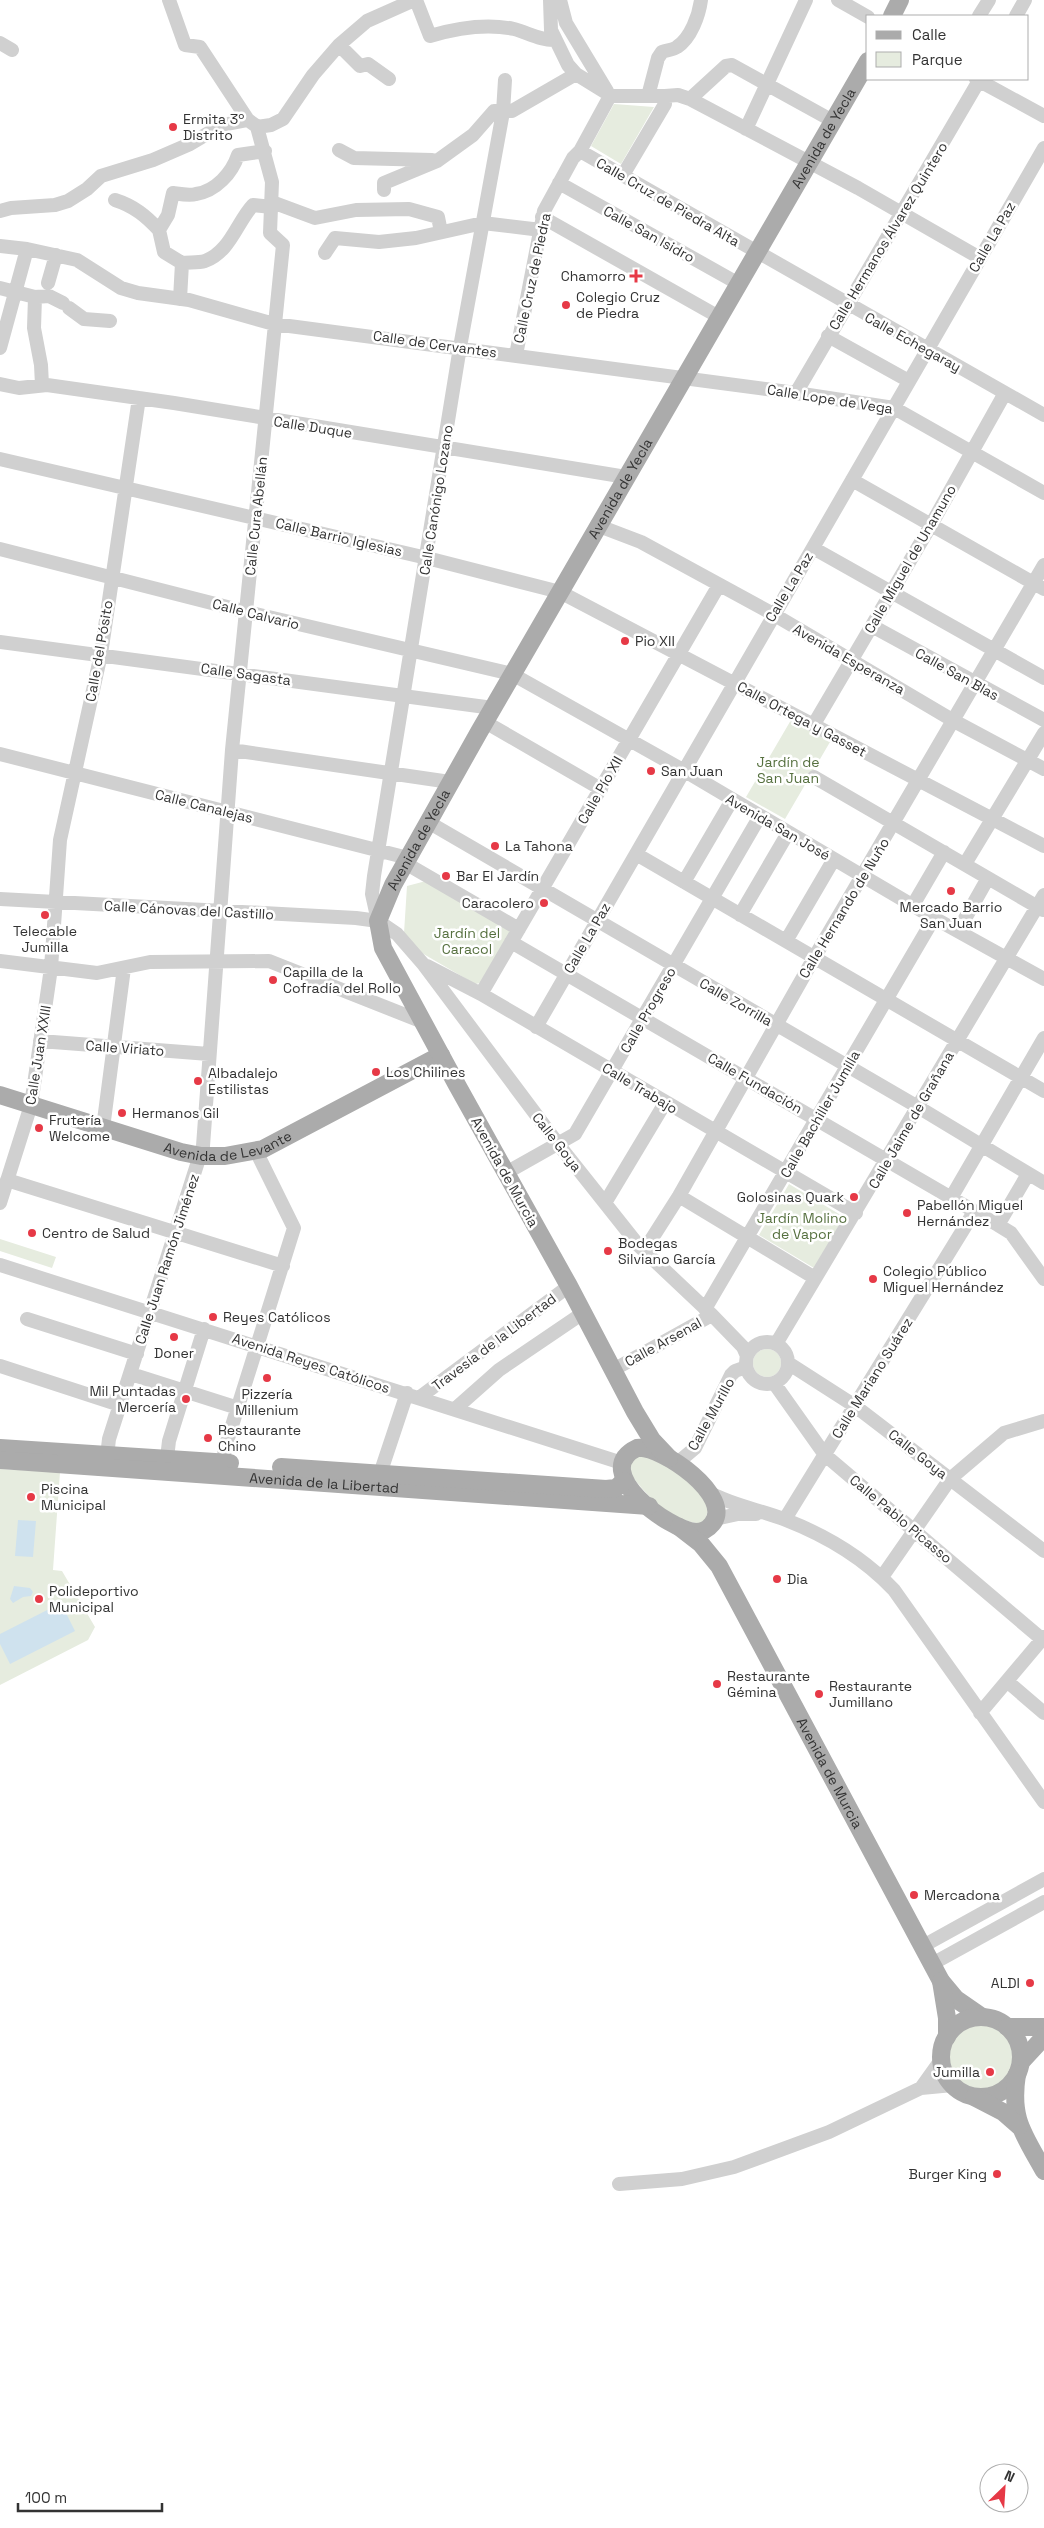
<svg xmlns="http://www.w3.org/2000/svg" width="1044" height="2528" viewBox="0 0 1044 2528" font-family="'Space Grotesk',sans-serif">
<style>
.green{fill:#e6ecdf}
.water{fill:#cfe2ee}
.lines{fill:none;stroke-linecap:round;stroke-linejoin:round}
.minor{stroke:#d0d0d0;stroke-width:14}
.major{stroke:#ababab;stroke-width:18}
.poi-dot{fill:#e63946;stroke:#fff;stroke-width:2}
.labels{text-anchor:middle;stroke-width:5;stroke-linejoin:round;paint-order:stroke}
.poi-label{font-size:14px;fill:#333;stroke:#fff;text-anchor:start}
.street-label{font-size:14px;fill:#333;stroke:#fff}
.park-label{font-size:14px;fill:#56703f;stroke:#fff}
</style>
<rect width="100%" height="100%" fill="#fff"/>
<path class="green" d="M614,104l40,3 -33,57 -30,-18z
M791,720l39,22 -45,77 -39,-22z
M426,881l85,50 -30,52 -6,1 -60,-35 -11,-16 3,-47z
M789,1184l55,33 -30,51 -55,-33z
M0,1239l56,18 -4,11 -52,-17z
M753 1363a14 14 0 1 1 28 0a14 14 0 1 1-28 0Z
M641,1454l37,18 32,32 -6,20c-35,-3 -56,-27 -77,-54l2,-7z
M0,1469l60,3 -7,98 9,1 33,56 -7,13 -88,45z
M948 2057a33 33 0 1 1 66 0a33 33 0 1 1-66 0Z"/>
<path class="water" d="M18,1520l18,1 -3,36 -18,-1z
M14,1586l16,2 3,4 -2,4 -8,1 -10,6 -3,-4z
M61,1603l14,28 -65,33 -10,-20v-10z"/>
<g class="lines">
<path class="minor" d="M169,0l16,45 15,2 48,73 7,5
M416,0l14,36c27,-8 55,-13 84,-7 12,3 28,12 41,11
M550,0l1,30 17,35 8,9 34,21
M560,0l6,23 41,68
M838,0l30,17
M979,16l10,-16
M1016,16l9,-16
M0,43l12,7
M339,45l21,21 8,-2 21,15
M976,79l68,37
M648,96l10,-38 4,-6c5,-2 11,-2 15,-5 14,-9 22,-32 24,-47
M665,96l13,-1 12,4 168,89 122,70
M690,99l36,-33 6,-1 101,56
M257,127l14,-2 12,-6 30,-44 26,-30 28,-24 47,-21
M746,129l60,-129
M339,150l15,8 78,2
M580,151l464,264
M559,183l180,101
M384,190v-7l53,-22 36,-26 21,-24h18l64,-37
M115,200c19,6 31,16 44,30
M272,202l43,16 41,-8 53,-1 29,8 3,15
M0,211l11,-3 44,-3 13,-4 19,-12 14,-13 52,-16 37,-16 32,-19 26,-5
M542,217l177,100
M0,246l27,3 50,11 44,28 17,5 51,7 85,24 522,69 98,15 150,85
M325,253l10,-15 44,4 37,-4 67,-15 58,7
M182,263l-18,-11 -5,-22 9,-15 5,-22c7,1 16,3 23,1 20,-3 36,-21 42,-39l27,-4
M48,283l8,-28
M0,288l35,9 -1,31 7,37 1,20
M35,297l14,-1 14,7
M180,299l2,-36c7,-1 16,0 23,-2 25,-9 32,-39 48,-56l19,2
M69,308l15,11 26,2
M828,336l81,45
M0,348l27,-99
M516,355l28,-144 29,-53 7,-7 30,-55h55v8l-42,71
M0,384l19,4 28,-3 127,18 452,74
M796,393l184,-314
M0,459l427,99 133,34 484,254
M852,480l192,109
M599,526l42,16 132,72 181,107 90,48
M813,548l231,130
M0,549l247,63 265,62 171,96 251,148 110,61
M872,626l172,94
M0,642l493,66
M485,722l116,67
M814,724l117,-199 74,-132
M232,750l218,32
M0,754l408,104
M814,777l229,133
M428,822l490,285 126,76
M636,854l408,237
M405,863l114,66
M965,864l79,-131
M684,882l48,-82
M0,899l356,19 22,3 19,13 27,31 134,179 81,102 73,69 31,32 4,9
M913,905l31,-53
M740,915l48,-82
M378,921l-6,-27 2,-18 86,-529 43,-235 2,-32
M958,931l30,-53
M786,941l48,-82
M511,942l487,283 13,8 33,46
M0,961l97,12 53,-11 119,-1 154,61
M427,966l54,28 375,219
M481,994l238,-409
M536,1027l508,-879
M40,1041l169,13
M103,1128l21,-160
M506,1173l69,-39 185,-318
M7,1180l276,86
M679,1196l136,82
M951,1198l93,-160
M0,1203l31,-98 20,-137 9,-128 41,-186 38,-256
M605,1203l60,-100
M998,1225l30,-51
M644,1251l35,-55 135,-238 230,-393
M0,1265l622,198
M705,1309l229,-391
M27,1319l110,35
M746 1363a21 21 0 1 1 42 0a21 21 0 1 1-42 0Z
M776,1344l268,-449
M788,1363l67,43 189,145
M0,1366l120,39
M613,1370l99,-55
M131,1374l107,34
M774,1383l51,72 219,186
M420,1397l149,-111
M455,1409l44,-39 84,-57
M167,1458l2,-17 35,-112
M223,1463l2,-15 69,-220 -38,-77
M676,1464l19,-16 36,-73 4,-4 11,-4
M106,1465l3,-26 94,-293 29,-396 51,-505 -13,-12 2,-51 -15,-55
M380,1474l27,-81
M710,1493c24,13 51,17 76,27 41,16 77,37 108,70l150,212
M715,1519l23,-5h18
M785,1519l189,-307
M882,1577l68,-98 54,-46 40,-12
M1008,1682l36,31
M980,1713l64,-76
M923,1946l121,-67
M932,1964l112,-62
M921,2088l20,-28
M619,2184l63,-5 52,-12 95,-35 92,-44 32,-3"/>
<g class="major">
<path d="M892,16l8,-16"/>
<path id="s1" d="M0,1095l181,57 20,4h24l38,-7 178,-94"/>
<path d="M0,1448l230,15"/>
<path d="M637,1448c25,-3 98,49 75,76 -4,5 -10,8 -16,8 -28,-2 -107,-61 -59,-84z"/>
<path id="s2" d="M669,1458l-17,-18 -17,-28 -66,-126 -112,-201 -74,-137 -5,-27 15,-36 86,-153 389,-671"/>
<path id="s3" d="M0,1460l649,46"/>
<path d="M281,1467l325,22 10,-1 8,-7"/>
<path id="s4" d="M679,1527l22,17 18,22 222,415 15,18 26,18"/>
<path d="M941,1981l6,37v19"/>
<circle cx="981" cy="2057" r="40"/>
<path d="M1007,2027h37"/>
<path d="M1021,2062l23,-25"/>
<path d="M1017,2074c-7,45 6,59 27,97"/>
<path d="M974,2097l29,15 16,14"/>
</g>
</g>
<g class="poi-dot">
<circle cx="173" cy="127" r="5"/>
<path d="M633.5 268.5h5v5h5v5h-5v5h-5v-5h-5v-5h5z"/>
<circle cx="566" cy="305" r="5"/>
<circle cx="625" cy="641" r="5"/>
<circle cx="651" cy="771" r="5"/>
<circle cx="495" cy="846" r="5"/>
<circle cx="446" cy="876" r="5"/>
<circle cx="951" cy="891" r="5"/>
<circle cx="544" cy="903" r="5"/>
<circle cx="45" cy="915" r="5"/>
<circle cx="273" cy="980" r="5"/>
<circle cx="376" cy="1072" r="5"/>
<circle cx="198" cy="1081" r="5"/>
<circle cx="122" cy="1113" r="5"/>
<circle cx="39" cy="1128" r="5"/>
<circle cx="854" cy="1197" r="5"/>
<circle cx="907" cy="1213" r="5"/>
<circle cx="32" cy="1233" r="5"/>
<circle cx="608" cy="1251" r="5"/>
<circle cx="873" cy="1279" r="5"/>
<circle cx="213" cy="1317" r="5"/>
<circle cx="174" cy="1337" r="5"/>
<circle cx="267" cy="1378" r="5"/>
<circle cx="186" cy="1399" r="5"/>
<circle cx="208" cy="1438" r="5"/>
<circle cx="31" cy="1497" r="5"/>
<circle cx="777" cy="1579" r="5"/>
<circle cx="39" cy="1599" r="5"/>
<circle cx="717" cy="1684" r="5"/>
<circle cx="819" cy="1694" r="5"/>
<circle cx="914" cy="1895" r="5"/>
<circle cx="1030" cy="1983" r="5"/>
<circle cx="990" cy="2072" r="5"/>
<circle cx="997" cy="2174" r="5"/>
</g>
<g class="labels">
<g class="poi-label">
<text x="183" y="124">Ermita 3º<tspan x="183" dy="16">Distrito</tspan></text>
<text x="626" y="281" text-anchor="end">Chamorro</text>
<text x="576" y="302">Colegio Cruz<tspan x="576" dy="16">de Piedra</tspan></text>
<text x="635" y="646">Pio XII</text>
<text x="661" y="776">San Juan</text>
<text x="505" y="851">La Tahona</text>
<text x="456" y="881">Bar El Jardín</text>
<text x="534" y="908" text-anchor="end">Caracolero</text>
<text x="951" y="912" text-anchor="middle">Mercado Barrio<tspan x="951" dy="16">San Juan</tspan></text>
<text x="45" y="936" text-anchor="middle">Telecable<tspan x="45" dy="16">Jumilla</tspan></text>
<text x="283" y="977">Capilla de la<tspan x="283" dy="16">Cofradía del Rollo</tspan></text>
<text x="386" y="1077">Los Chilines</text>
<text x="208" y="1078">Albadalejo<tspan x="208" dy="16">Estilistas</tspan></text>
<text x="132" y="1118">Hermanos Gil</text>
<text x="49" y="1125">Frutería<tspan x="49" dy="16">Welcome</tspan></text>
<text x="844" y="1202" text-anchor="end">Golosinas Quark</text>
<text x="917" y="1210">Pabellón Miguel<tspan x="917" dy="16">Hernández</tspan></text>
<text x="42" y="1238">Centro de Salud</text>
<text x="618" y="1248">Bodegas<tspan x="618" dy="16">Silviano García</tspan></text>
<text x="883" y="1276">Colegio Público<tspan x="883" dy="16">Miguel Hernández</tspan></text>
<text x="223" y="1322">Reyes Católicos</text>
<text x="174" y="1358" text-anchor="middle">Doner</text>
<text x="176" y="1396" text-anchor="end">Mil Puntadas<tspan x="176" dy="16">Mercería</tspan></text>
<text x="267" y="1399" text-anchor="middle">Pizzería<tspan x="267" dy="16">Millenium</tspan></text>
<text x="218" y="1435">Restaurante<tspan x="218" dy="16">Chino</tspan></text>
<text x="41" y="1494">Piscina<tspan x="41" dy="16">Municipal</tspan></text>
<text x="787" y="1584">Dia</text>
<text x="49" y="1596">Polideportivo<tspan x="49" dy="16">Municipal</tspan></text>
<text x="727" y="1681">Restaurante<tspan x="727" dy="16">Gémina</tspan></text>
<text x="829" y="1691">Restaurante<tspan x="829" dy="16">Jumillano</tspan></text>
<text x="924" y="1900">Mercadona</text>
<text x="1020" y="1988" text-anchor="end">ALDI</text>
<text x="980" y="2077" text-anchor="end">Jumilla</text>
<text x="987" y="2179" text-anchor="end">Burger King</text>
</g>
<g class="street-label">
<text dy="5" stroke="none"><textPath href="#s2" startOffset="1514">Avenida de Yecla</textPath></text>
<text transform="translate(668 202) rotate(30)" y="5">Calle Cruz de Piedra Alta</text>
<text transform="translate(649 234) rotate(29)" y="5">Calle San Isidro</text>
<text transform="translate(888 236) rotate(-59)" y="5">Calle Hermanos Álvarez Quintero</text>
<text transform="translate(992 237) rotate(-60)" y="5">Calle La Paz</text>
<text transform="translate(532 278) rotate(-78)" y="5">Calle Cruz de Piedra</text>
<text transform="translate(913 342) rotate(29)" y="5">Calle Echegaray</text>
<text transform="translate(435 344) rotate(8)" y="5">Calle de Cervantes</text>
<text transform="translate(830 399) rotate(9)" y="5">Calle Lope de Vega</text>
<text transform="translate(313 427) rotate(9)" y="5">Calle Duque</text>
<text dy="5" stroke="none"><textPath href="#s2" startOffset="1109">Avenida de Yecla</textPath></text>
<text transform="translate(436 500) rotate(-81)" y="5">Calle Canónigo Lozano</text>
<text transform="translate(256 516) rotate(-84)" y="5">Calle Cura Abellán</text>
<text transform="translate(339 537) rotate(13)" y="5">Calle Barrio Iglesias</text>
<text transform="translate(910 559) rotate(-60)" y="5">Calle Miguel de Unamuno</text>
<text transform="translate(789 587) rotate(-59)" y="5">Calle La Paz</text>
<text transform="translate(256 614) rotate(14)" y="5">Calle Calvario</text>
<text transform="translate(99 651) rotate(-80)" y="5">Calle del Pósito</text>
<text transform="translate(849 659) rotate(30)" y="5">Avenida Esperanza</text>
<text transform="translate(246 674) rotate(8)" y="5">Calle Sagasta</text>
<text transform="translate(957 674) rotate(29)" y="5">Calle San Blas</text>
<text transform="translate(802 719) rotate(28)" y="5">Calle Ortega y Gasset</text>
<text transform="translate(600 790) rotate(-60)" y="5">Calle Pío XII</text>
<text transform="translate(204 806) rotate(14)" y="5">Calle Canalejas</text>
<text transform="translate(778 827) rotate(30)" y="5">Avenida San José</text>
<text dy="5" stroke="none"><textPath href="#s2" startOffset="704">Avenida de Yecla</textPath></text>
<text transform="translate(844 908) rotate(-59)" y="5">Calle Hernando de Nuño</text>
<text transform="translate(189 910) rotate(3)" y="5">Calle Cánovas del Castillo</text>
<text transform="translate(587 938) rotate(-60)" y="5">Calle La Paz</text>
<text transform="translate(736 1002) rotate(30)" y="5">Calle Zorrilla</text>
<text transform="translate(648 1010) rotate(-60)" y="5">Calle Progreso</text>
<text transform="translate(125 1048) rotate(4)" y="5">Calle Viriato</text>
<text transform="translate(38 1055) rotate(-81)" y="5">Calle Juan XXIII</text>
<text transform="translate(755 1083) rotate(30)" y="5">Calle Fundación</text>
<text transform="translate(640 1088) rotate(31)" y="5">Calle Trabajo</text>
<text transform="translate(820 1114) rotate(-60)" y="5">Calle Bachiller Jumilla</text>
<text transform="translate(911 1120) rotate(-60)" y="5">Calle Jaime de Grañana</text>
<text dy="5" stroke="none"><textPath href="#s1" startOffset="238">Avenida de Levante</textPath></text>
<text transform="translate(557 1142) rotate(52)" y="5">Calle Goya</text>
<text transform="translate(505 1172) rotate(61)" y="5">Avenida de Murcia</text>
<text transform="translate(167 1259) rotate(-72)" y="5">Calle Juan Ramón Jiménez</text>
<text transform="translate(494 1342) rotate(-37)" y="5">Travesía de la Libertad</text>
<text transform="translate(663 1342) rotate(-29)" y="5">Calle Arsenal</text>
<text transform="translate(311 1363) rotate(18)" y="5">Avenida Reyes Católicos</text>
<text transform="translate(872 1378) rotate(-58)" y="5">Calle Mariano Suárez</text>
<text transform="translate(711 1414) rotate(-61)" y="5">Calle Murillo</text>
<text transform="translate(918 1454) rotate(38)" y="5">Calle Goya</text>
<text dy="5" stroke="none"><textPath href="#s3" startOffset="325">Avenida de la Libertad</textPath></text>
<text transform="translate(901 1519) rotate(40)" y="5">Calle Pablo Picasso</text>
<text dy="5" stroke="none"><textPath href="#s4" startOffset="291">Avenida de Murcia</textPath></text>
</g>
<g class="park-label">
<text x="788" y="767">Jardín de<tspan x="788" dy="16">San Juan</tspan></text>
<text x="467" y="938">Jardín del<tspan x="467" dy="16">Caracol</tspan></text>
<text x="802" y="1223">Jardín Molino<tspan x="802" dy="16">de Vapor</tspan></text>
</g>
</g>
<rect x="866" y="15" width="162" height="65" fill="#ffffff" stroke="#adadad"/>
<rect x="876" y="31" width="25" height="8" fill="#ababab" stroke="#adadad"/>
<text x="912" y="40" font-size="15" fill="#333333">Calle</text>
<rect x="876" y="52" width="25" height="15" fill="#e6ecdf" stroke="#adadad"/>
<text x="912" y="65" font-size="15" fill="#333333">Parque</text>
<g transform="translate(1004 2488) rotate(25)"><circle r="24" fill="#ffffff" stroke="#adadad"/>
<path d="M0-4L9 19L0 12L-9 19Z" fill="#e63946"/>
<text y="-8" font-size="14" font-weight="bold" text-anchor="middle" fill="#333333">N</text>
</g>
<path d="M18 2503v8h144v-8" fill="none" stroke="#333333" stroke-width="2.5"/>
<text x="25" y="2503" font-size="15" fill="#333333" stroke="#ffffff" stroke-width="4" paint-order="stroke">100 m</text>
</svg>
